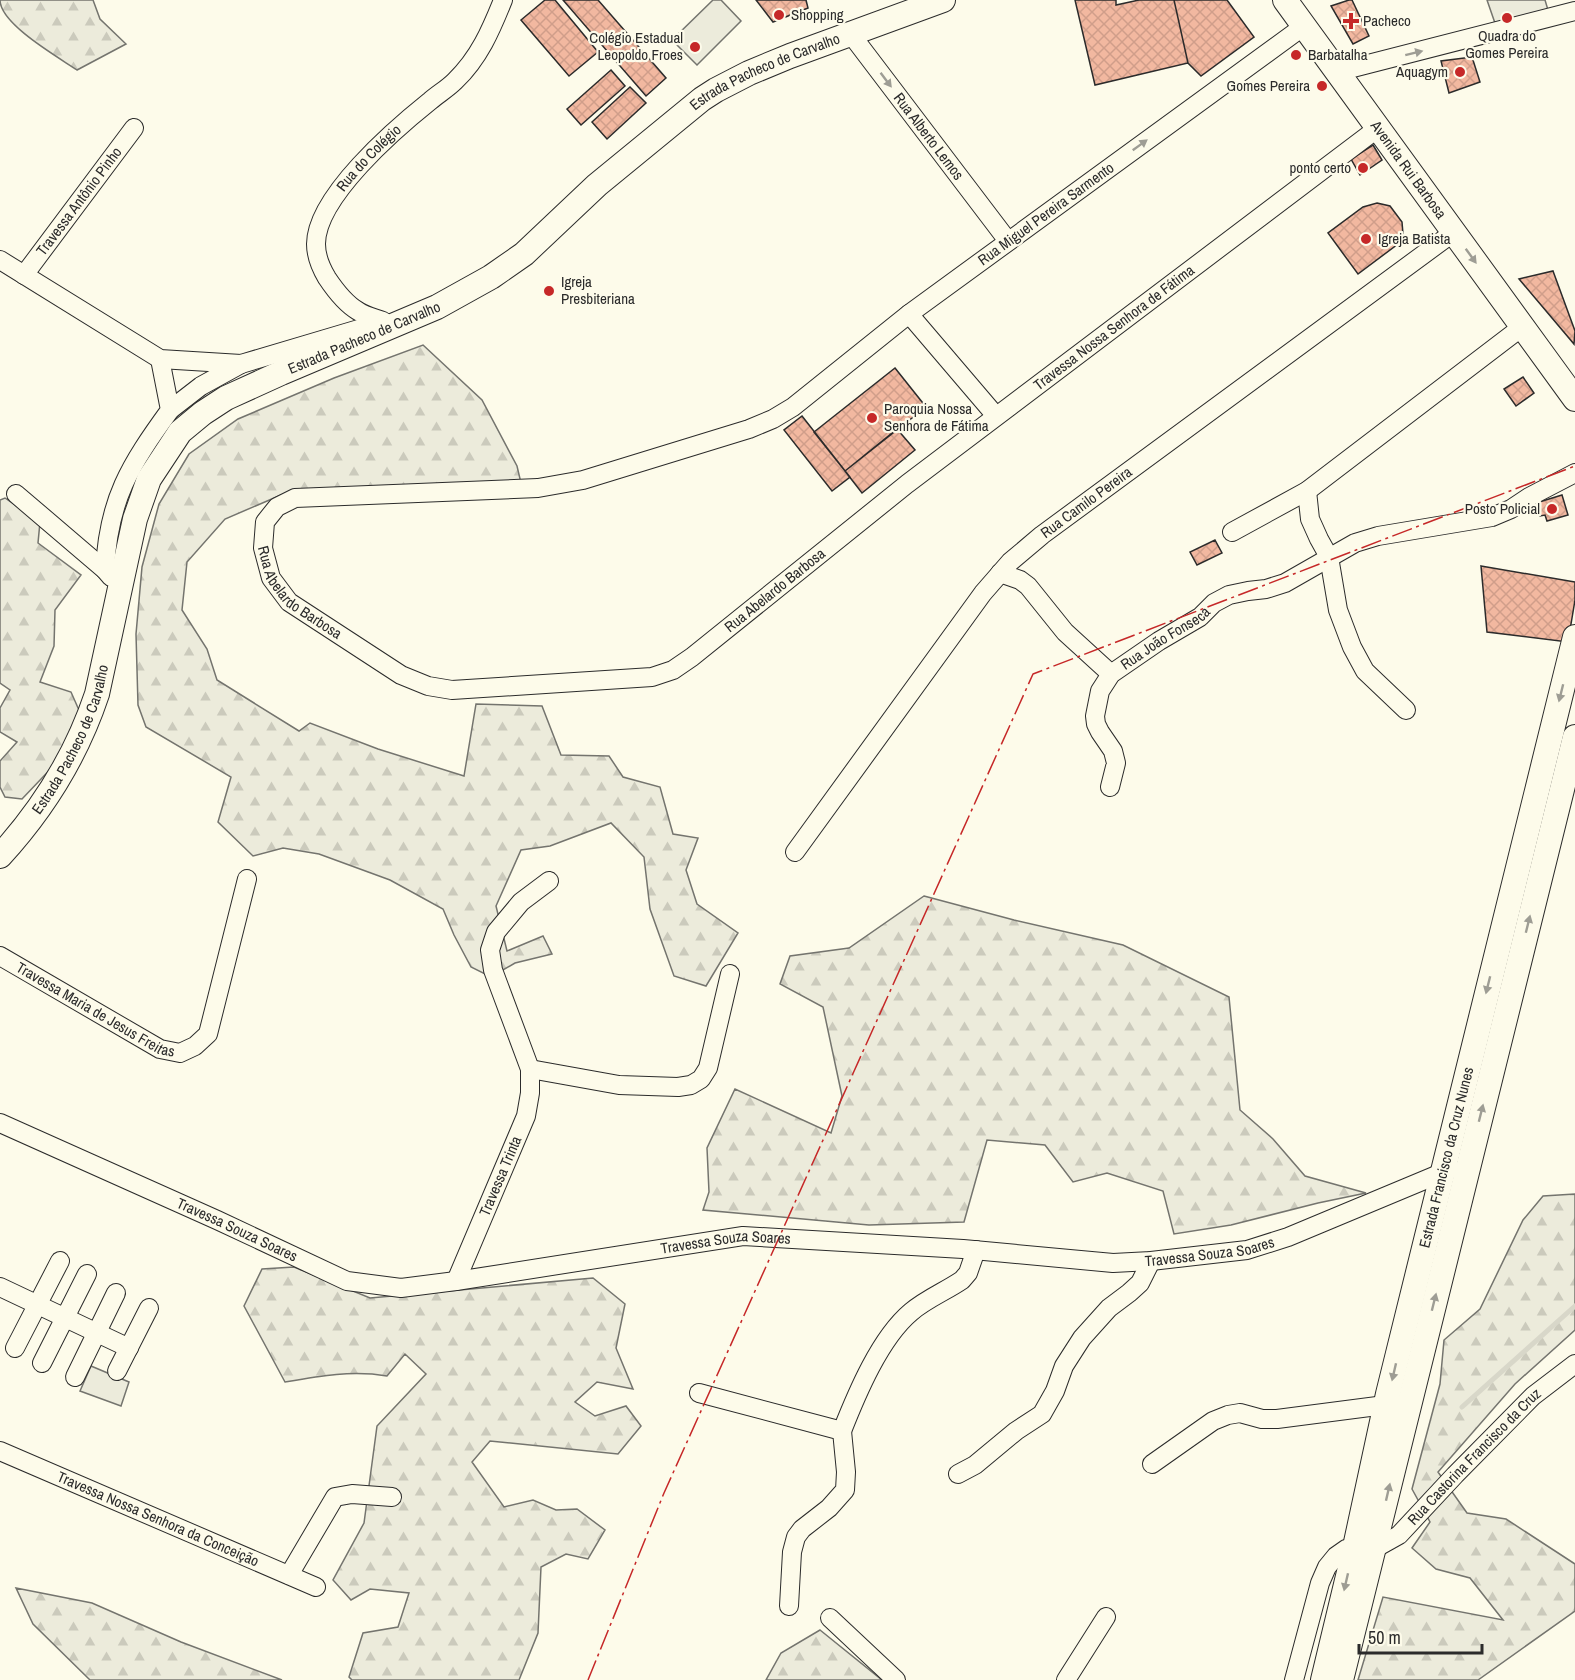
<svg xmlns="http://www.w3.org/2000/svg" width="1575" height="1680" viewBox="0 0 1575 1680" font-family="'Archivo Narrow',sans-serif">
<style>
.forest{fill:url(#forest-firs);stroke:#74746e;stroke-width:1.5}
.pitch{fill:#ecebdb;stroke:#74746e;stroke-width:1.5}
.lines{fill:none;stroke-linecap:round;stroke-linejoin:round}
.stream{stroke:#d8d7c9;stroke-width:5}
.building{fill:url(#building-cross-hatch);stroke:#2b2b2b;stroke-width:1.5}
.minor-casing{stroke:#2b2b2b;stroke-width:20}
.major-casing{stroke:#2b2b2b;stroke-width:26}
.minor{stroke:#fdfbea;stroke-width:18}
.major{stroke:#fdfbea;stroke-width:24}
.power{stroke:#c62828;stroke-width:1.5;stroke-dasharray:21 4.5 3 4.5;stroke-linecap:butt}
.oneway{fill:#9e9d94}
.poi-dot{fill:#c62828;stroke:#fdfbea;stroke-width:2}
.labels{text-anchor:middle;stroke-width:4.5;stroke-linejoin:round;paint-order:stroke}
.poi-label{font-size:15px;fill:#2b2b2b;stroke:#fdfbea;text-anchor:start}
.street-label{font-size:15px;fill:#2b2b2b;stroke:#fdfbea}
</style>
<defs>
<pattern id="forest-firs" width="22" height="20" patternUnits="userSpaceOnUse" patternTransform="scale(1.5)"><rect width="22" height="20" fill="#ecebdb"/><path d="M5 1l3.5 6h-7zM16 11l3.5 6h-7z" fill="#cbcabc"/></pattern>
<pattern id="building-cross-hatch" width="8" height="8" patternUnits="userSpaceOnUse" patternTransform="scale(1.5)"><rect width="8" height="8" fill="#f2b8a0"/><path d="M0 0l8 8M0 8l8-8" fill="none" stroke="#d09e8a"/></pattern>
</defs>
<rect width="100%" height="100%" fill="#fdfbea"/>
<path class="forest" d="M0,0h93l7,19 26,25 -49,26c-19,-13 -77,-46 -77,-70z
M423,345l59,55 35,66 4,17 -173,10 -67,2 -56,24 -38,43 -5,48 25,39 10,31 82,51 11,-8 68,26 86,27 12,-72 66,2 19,49 48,1 14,21 37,10 13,47 25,4 -12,32 11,34 41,29 -32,53 -32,-10 -24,-67 -6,-52 -33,-34 -61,23 -29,4 -25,56 11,45 36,-15 9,18 -37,9 -24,14 -20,-10 -17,-32 -11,-26 -53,-29 -71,-26 -36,-6 -30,8 -35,-34 13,-45 -85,-50 -8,-22 -2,-71 6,-67 17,-63 30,-50 49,-35 96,-41z
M5,498l35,24 -2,21 43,32 -26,35 -1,36 -14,36 31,10 11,25 -20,40 -40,42 -17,-2 -5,-10v-26l17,-19 -17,-10v-24l10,-18 -10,-7v-183z
M924,896l90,24 109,25 106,52 11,113 33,29 32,37 61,17 -48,10 -87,22 -57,9 -11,-43 -56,-18 -34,9 -28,-37 -58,-5 -23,82 -95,3 -166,-15 6,-18 -2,-44 28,-59 96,44 11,-37 -19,-89 -43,-23 10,-28 59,-8z
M1575,1194v136l-60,54 -77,88 29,41 39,6 69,45v47l-97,69h-120l25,-83 120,23 -33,-42 -34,-9 -24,-21 18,-26 -18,-33 28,-105 4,-44 36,-31 43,-89 20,-24z
M294,1267l76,31 223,-20 32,26 -9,44 17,41 -36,-7 -22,20 20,14 31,-10 15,20 -23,28 -128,-13 -18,21 32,45 29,-7 23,10 21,-1 28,21 -17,29 -22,-5 -25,13 -3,66 -19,47h-167l-3,-3 14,-44 35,-6 11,-34 -39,-4 -19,11 -18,-20 31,-57 13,-97 49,-52 -21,-20 -18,22c-35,-6 -68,0 -102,6l-41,-76 18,-37z
M16,1588l76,15 89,39 101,38h-192l-57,-56z
M820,1630l62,50h-116l15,-27z"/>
<path class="pitch" d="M713,0h8l20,21 -44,44 -25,-25z
M1487,0h58l3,10 -52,16z
M91,1366l38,16 -8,24 -41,-15z"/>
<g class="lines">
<path class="stream" d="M1462,1407l113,-101"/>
</g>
<path class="building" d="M545,0h10l43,52 -29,24 -48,-56z
M563,0h35l68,78 -20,18z
M756,0h50l2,8 -35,14z
M1075,0h41v5l23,-5h35l14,63 -93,22z
M1174,0h53l27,37 -53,39 -13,-13z
M1349,0h3l17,36 -16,8 -22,-38z
M1472,57l8,25 -31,11 -8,-32z
M611,70l14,16 -44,39 -14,-16z
M630,87l16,16 -39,36 -15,-17z
M1373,145l9,15 -22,15 -9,-16z
M1377,203l13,3 12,16 1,12 -5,10 -40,30 -30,-41 35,-26z
M1553,271l22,60 -1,13 -55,-65z
M895,368l31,39 -81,64 -31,-39z
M1523,377l11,16 -18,13 -12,-17z
M802,416l48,61 -18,14 -48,-61z
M897,429l18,21 -53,43 -17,-22z
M1562,495l6,20 -21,6 -2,-6 -5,1 -4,-13z
M1215,540l7,13 -25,12 -7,-13z
M1481,566l94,16v18l-7,42 -81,-10z"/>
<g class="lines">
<g class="minor-casing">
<g id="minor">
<path id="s1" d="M1304,26l-395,288 -116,93 -20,12 -24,10 -166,51 -45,8 -243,10 -18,9 -12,15 -2,26 8,30 18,24 112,73 27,11 24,4 200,-13 21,-7 19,-13 215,-173 471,-356"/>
<path id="s2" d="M850,33l158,208"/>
<path d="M1337,72l238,-61"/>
<path d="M0,260l160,99 81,5 128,-38"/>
<path id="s3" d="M24,275l110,-147"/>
<path d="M909,314l87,102"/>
<path id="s4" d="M383,321c-8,-3 -18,-5 -25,-10 -12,-7 -23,-21 -31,-33 -6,-10 -11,-22 -11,-34 0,-47 79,-115 114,-143 8,-7 17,-12 25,-20 24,-23 36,-51 48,-81"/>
<path d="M170,410l31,-24 40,-22"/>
<path d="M1307,491l3,28 9,20 10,18 9,53 14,37 13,24 41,39"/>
<path d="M16,494l89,76 6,7"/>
<path d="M1232,532l75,-41 215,-164"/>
<path d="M105,570c3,-70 25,-105 65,-160l-10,-51"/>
<path d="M1000,573l20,7 8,6 37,46 46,42"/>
<path id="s5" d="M1110,787l6,-24 -3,-12 -13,-19 -4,-8 -1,-8 5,-25 11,-17 48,-33 41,-24 14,-14 15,-8 19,-4 18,-2 19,-6 70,-40 23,-7 114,-19 19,-8 18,-12 46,-24"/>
<path id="s6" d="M795,852l188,-259 27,-31 32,-27 412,-303"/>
<path id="s7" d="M0,956l160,93 20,4 15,-7 13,-12 39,-155"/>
<path d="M530,1069l89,16 59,2 13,-2 10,-6 7,-11 22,-94"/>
<path id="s8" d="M0,1123l217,97 130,61 54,7 55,-7 287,-45 220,13 150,14 38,-2 96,-11 41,-13 163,-68"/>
<path id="s9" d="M456,1281l70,-165 4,-23v-24l-37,-99 -3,-20 6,-18 25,-30 28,-21"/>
<path d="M0,1287l129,61"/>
<path d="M15,1348l45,-87"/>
<path d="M42,1363l45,-89"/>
<path d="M117,1371l32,-63"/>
<path d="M75,1377l41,-84"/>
<path d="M699,1393l143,38 4,41 -1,18 -16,18 -27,21 -6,8 -4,15 -3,54"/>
<path d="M842,1431c15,-38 38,-93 69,-119 15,-13 35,-21 51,-32l6,-7 8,-23"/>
<path id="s10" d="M0,1451l316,136"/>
<path d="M1152,1464l61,-43 15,-6 12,-2 22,6h15l108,-14h12"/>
<path d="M958,1474l17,-9 41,-34 26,-17 13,-23 9,-25 18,-28 27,-30 20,-15 11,-10 11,-22"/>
<path d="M289,1575l46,-78 17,-3 40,3"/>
<path d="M830,1618l66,62"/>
<path d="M1066,1680l40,-63"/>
<path id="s11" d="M1294,1680l26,-97 7,-16 9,-11 10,-7 9,-2 19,2 25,-14 56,-60 78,-79 42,-32"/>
</g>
</g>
<g class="major-casing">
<g id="major">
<path id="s12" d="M1285,0l290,399"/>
<path id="s13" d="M0,856c43,-47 77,-102 97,-162l38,-175 14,-40 31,-47 23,-19 23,-15 55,-25 156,-66 54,-30 33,-23 73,-69 105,-86 14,-9 33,-17 41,-17 153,-56"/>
<path id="s14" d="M1323,1680l32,-133 33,-153 187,-757"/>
<path d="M1341,1680l234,-943"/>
</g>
</g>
<use href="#minor" class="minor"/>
<use href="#major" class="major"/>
<path class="power" d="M588,1680l76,-187 369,-819 542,-208"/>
</g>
<defs><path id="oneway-solid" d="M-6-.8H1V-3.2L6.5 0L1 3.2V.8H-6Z" transform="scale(1.5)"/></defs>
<g class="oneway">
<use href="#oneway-solid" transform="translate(1414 53) rotate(-14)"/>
<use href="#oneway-solid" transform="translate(886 80) rotate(53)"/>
<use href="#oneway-solid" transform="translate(1140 145) rotate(-36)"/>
<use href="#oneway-solid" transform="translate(1471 256) rotate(54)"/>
<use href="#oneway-solid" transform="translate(1561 693) rotate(104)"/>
<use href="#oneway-solid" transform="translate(1528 924) rotate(-76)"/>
<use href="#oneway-solid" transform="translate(1488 985) rotate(104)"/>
<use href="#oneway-solid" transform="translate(1481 1113) rotate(-76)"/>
<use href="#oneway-solid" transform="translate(1434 1302) rotate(-76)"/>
<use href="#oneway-solid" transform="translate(1394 1372) rotate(103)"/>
<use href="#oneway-solid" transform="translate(1388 1492) rotate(-77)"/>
<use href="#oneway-solid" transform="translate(1346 1582) rotate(103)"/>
</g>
<g class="poi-dot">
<circle cx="779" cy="15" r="6"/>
<circle cx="1507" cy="18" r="6"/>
<path d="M1348 12h6v6h6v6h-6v6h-6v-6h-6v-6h6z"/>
<circle cx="695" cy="47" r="6"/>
<circle cx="1296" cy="55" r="6"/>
<circle cx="1460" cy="72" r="6"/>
<circle cx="1322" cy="86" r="6"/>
<circle cx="1363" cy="168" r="6"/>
<circle cx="1366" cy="239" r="6"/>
<circle cx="549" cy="291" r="6"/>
<circle cx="872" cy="418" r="6"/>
<circle cx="1552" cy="509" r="6"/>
</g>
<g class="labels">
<g class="poi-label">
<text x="791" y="20">Shopping</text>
<text x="1363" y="26">Pacheco</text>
<text x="1507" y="41" text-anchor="middle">Quadra do<tspan x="1507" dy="17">Gomes Pereira</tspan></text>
<text x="683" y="43" text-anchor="end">Colégio Estadual<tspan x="683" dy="17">Leopoldo Froes</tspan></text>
<text x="1308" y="60">Barbatalha</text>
<text x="1448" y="77" text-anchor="end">Aquagym</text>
<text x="1310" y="91" text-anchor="end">Gomes Pereira</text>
<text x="1351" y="173" text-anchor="end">ponto certo</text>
<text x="1378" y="244">Igreja Batista</text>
<text x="561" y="287">Igreja<tspan x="561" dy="17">Presbiteriana</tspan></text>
<text x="884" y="414">Paroquia Nossa<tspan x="884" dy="17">Senhora de Fátima</tspan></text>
<text x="1540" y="514" text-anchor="end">Posto Policial</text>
</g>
<g class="street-label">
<text dy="5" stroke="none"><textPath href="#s13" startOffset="1162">Estrada Pacheco de Carvalho</textPath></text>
<text dy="5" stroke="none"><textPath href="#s2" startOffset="130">Rua Alberto Lemos</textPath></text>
<text dy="5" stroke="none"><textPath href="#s4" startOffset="212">Rua do Colégio</textPath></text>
<text dy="5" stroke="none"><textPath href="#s12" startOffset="210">Avenida Rui Barbosa</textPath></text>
<text dy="5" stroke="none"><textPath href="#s3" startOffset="92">Travessa Antônio Pinho</textPath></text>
<text transform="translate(1046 214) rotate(-36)" y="5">Rua Miguel Pereira Sarmento</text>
<text dy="5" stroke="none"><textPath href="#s1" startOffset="2244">Travessa Nossa Senhora de Fátima</textPath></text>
<text dy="5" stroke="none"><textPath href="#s13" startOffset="676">Estrada Pacheco de Carvalho</textPath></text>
<text dy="5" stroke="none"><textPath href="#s6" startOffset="458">Rua Camilo Pereira</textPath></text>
<text dy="5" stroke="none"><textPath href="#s1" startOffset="1275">Rua Abelardo Barbosa</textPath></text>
<text dy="5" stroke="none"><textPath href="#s1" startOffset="1815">Rua Abelardo Barbosa</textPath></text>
<text dy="5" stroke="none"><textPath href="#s5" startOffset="188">Rua João Fonseca</textPath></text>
<text dy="5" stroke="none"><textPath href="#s13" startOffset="138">Estrada Pacheco de Carvalho</textPath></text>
<text dy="5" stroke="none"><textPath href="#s7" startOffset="110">Travessa Maria de Jesus Freitas</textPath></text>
<text dy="5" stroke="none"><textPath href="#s14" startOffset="537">Estrada Francisco da Cruz Nunes</textPath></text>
<text dy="5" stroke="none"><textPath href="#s9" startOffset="114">Travessa Trinta</textPath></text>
<text dy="5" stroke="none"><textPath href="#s8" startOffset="260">Travessa Souza Soares</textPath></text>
<text dy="5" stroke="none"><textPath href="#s8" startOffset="764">Travessa Souza Soares</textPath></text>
<text dy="5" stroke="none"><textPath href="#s8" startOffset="1250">Travessa Souza Soares</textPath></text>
<text dy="5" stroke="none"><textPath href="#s11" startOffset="310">Rua Castorina Francisco da Cruz</textPath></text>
<text dy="5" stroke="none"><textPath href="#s10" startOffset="172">Travessa Nossa Senhora da Conceição</textPath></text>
</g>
</g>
<path d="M1359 1644v9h123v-9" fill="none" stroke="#2b2b2b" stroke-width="3"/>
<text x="1368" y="1644" font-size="18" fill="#2b2b2b" stroke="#fdfbea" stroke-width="4.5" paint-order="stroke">50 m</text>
</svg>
